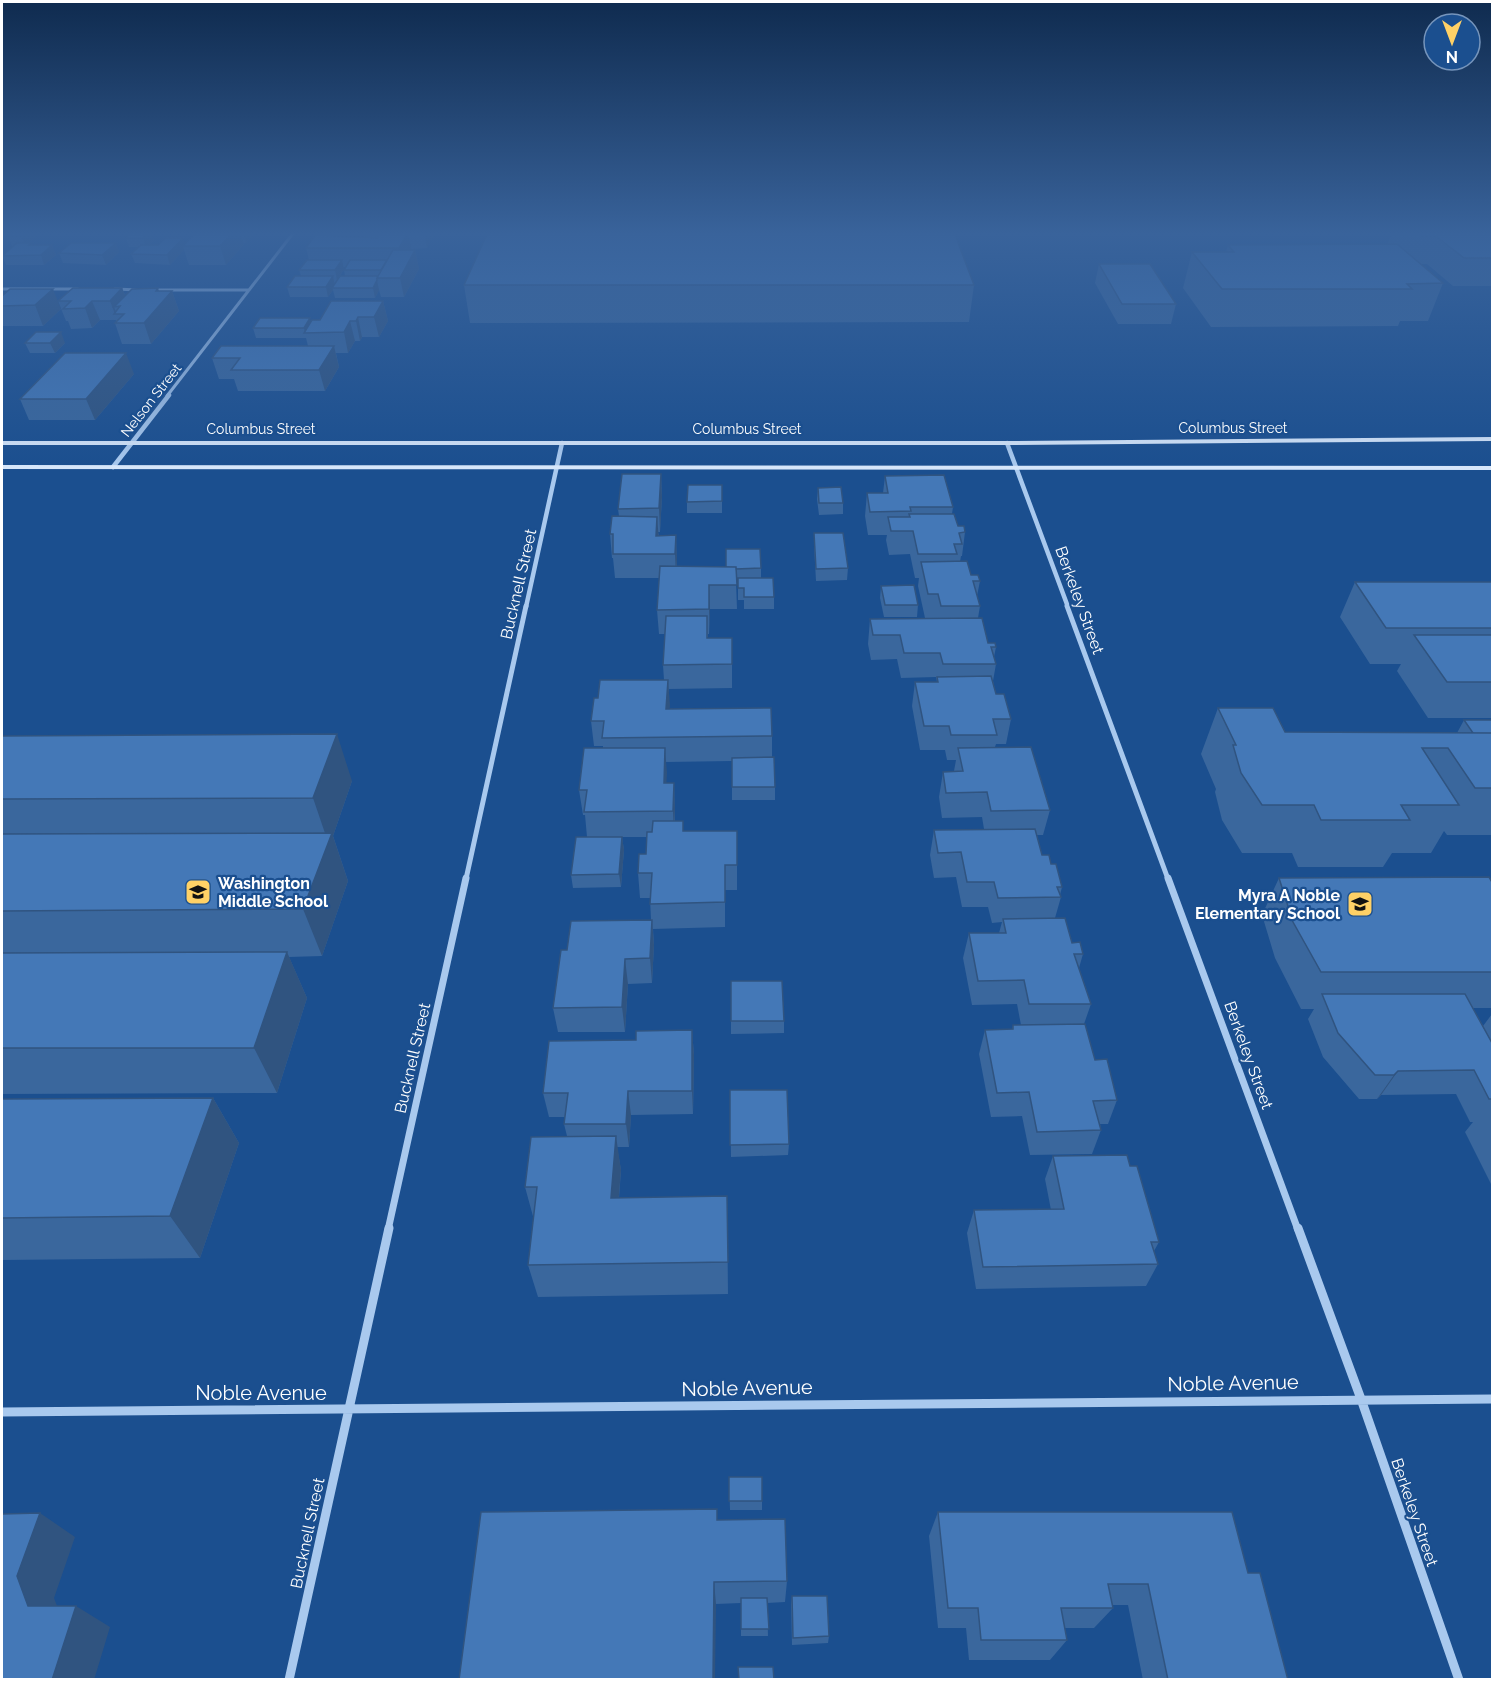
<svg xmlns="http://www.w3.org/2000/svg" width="1494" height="1681" viewBox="0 0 1494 1681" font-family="Raleway,sans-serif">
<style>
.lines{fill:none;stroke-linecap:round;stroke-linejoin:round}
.street-far4{stroke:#a9c9ee;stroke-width:3}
.street-far3{stroke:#a9c9ee;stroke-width:4.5}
.street-far2{stroke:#a9c9ee;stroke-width:5}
.street-far1{stroke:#a9c9ee;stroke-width:7}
.street{stroke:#a9c9ee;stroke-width:9}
.secondary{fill:#d6e6fa;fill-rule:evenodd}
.wall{fill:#3a679d;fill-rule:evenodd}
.shaded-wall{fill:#305480}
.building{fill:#4478b7;stroke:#305480;stroke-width:1.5}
.labels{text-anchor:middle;stroke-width:4.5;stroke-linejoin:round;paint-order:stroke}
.far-street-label{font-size:14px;fill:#fff;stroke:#1b4f8f}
.street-label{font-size:16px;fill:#fff;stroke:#1b4f8f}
.poi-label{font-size:16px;font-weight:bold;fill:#fff;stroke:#1b4f8f;text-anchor:start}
.near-street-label{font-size:20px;fill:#fff;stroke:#1b4f8f}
</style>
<rect width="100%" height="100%" fill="#1b4f8f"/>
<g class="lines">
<path class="street-far4" d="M2,289h76
M115,289l23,1
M151,290h98
M167,396l127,-164"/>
<path class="street-far3" d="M1007,443l61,164
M113,467l56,-72
M526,607l36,-164"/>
<path class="street-far2" d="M1067,606l101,273
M466,879l60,-273"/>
<path class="street-far1" d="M1168,878l130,352
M388,1230l78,-352"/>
<path class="street" d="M1298,1228l63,171 98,281
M2,1412l1490,-13
M289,1680l100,-452"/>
<path class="secondary" d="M1492,437v4l-485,4h-1005v-4h1005z
M2,465l1490,1v4l-1490,-1z"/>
</g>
<path class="wall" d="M13,232h22l1,4 -8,7h4l1,2h19l4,10 -12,10h-38l-4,-9 12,-10h-2l-4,-10z
M132,232l22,8 -5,5 36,-1 11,-12h54l1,4 -5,7h-3l1,1 -18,21h-37l-5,-15 -14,15 -35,-2 -4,-9 7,-7h-9l-3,-9z
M319,232h116l-8,16 -16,1v1h4l4,19 -15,28h-23l-2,-7 -4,8h-40l-2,-8 -5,7h-38l-3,-10 14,-11 -2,-6 10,-10 -3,-12 14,-13zM343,267h3l-2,3 1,6h-5l4,-7z
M1392,232h100v54h-39l-26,-22h-7l23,19 -15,38h-28l-2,5 -187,1 -28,-39 9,-36h34l2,-7 161,-1 -1,-1z
M116,243l3,9 -13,13 -43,-2 -4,-10z
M1099,264l77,40 -5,20h-53l-23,-41z
M464,285h510l-5,37 -499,1z
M122,288l3,7 33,-7v3h14l7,20 -28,33h-29l-7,-21 1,-1v-2h-16l-8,8 -21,1 -3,-8h-2l-8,-20z
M2,296l59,13 -18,17h-41z
M383,301l5,20 -9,16h-17l-2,4h-5l-7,12h-12l3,14 -14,24h-87l-4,-12h-15l-7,-21 96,-12 -2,-8h-50l-3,-10 58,-6z
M25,343h40l-10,10h-25z
M134,374l-39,46h-66l-9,-21z
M661,474l1,23 -2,35h-2l1,4 17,-1 1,31 84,2v10l13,19v12h-30v-9h-6v-19h-2l1,28h-27l-1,25h-1v4h24v50l-63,1v20l103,27v21l3,30v13h-43v-39l-66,1v21h8l1,25v13l9,10h53v59h-12v37l-72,2 1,16 -2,38 -24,1 -3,48h-67l-5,-24 14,-58 84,-30 -1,-22h-10l-2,-25 8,-19 1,-17h-25l2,13 -3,37 -48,1 -2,-13 16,-38 -2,-22h-2l-4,-25 24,-42v-2h-9l-3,-25 7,-23 66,-18 -1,-15 2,-31h-6l-2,-24 3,-32h-45l-2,-20h-1l-2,-24 9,-18 -1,-7z
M885,476l68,31 -1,7 6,12 7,6 -3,24h-1l-1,6 11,13 9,6 -3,15 3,10 -2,12 10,25 8,4 -2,10 2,7 -3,17 3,13 15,25 -5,25h-10l-1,3 55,63 -7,25h-6l5,20 9,9 11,23 -2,8 1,2 -6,21 17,25 11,11 -4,14 12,36 -7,20 11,36 22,40 -9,24h-8l1,6 -9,24 -62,1 -8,-39 -31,1 -12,-63 6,-24 27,-1 1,-4h8l-4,-21 -45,1 -9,-47 6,-25h30l3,-11 -10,1 -4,-16h-26l-6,-30 -22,1 -4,-23 4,-25 50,-1 -2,-12 -40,1 -3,-21 4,-25 11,-1 2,-11h-9l-2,-10h-25l-8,-44 3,-24h22l-1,-5 -35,1 -4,-19 -26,1 -3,-16 2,-25 55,-1 -7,-32 1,-8h-4l-5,-24 -21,1 -3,-15 1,-5h-19l-3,-19 2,-23h16z
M722,485v28h-35v-11z
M818,488l25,15v11l-24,1 -2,-16z
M814,533l34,35 -1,12 -31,1 -2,-36z
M1355,582h137v136h-64l-31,-47 4,-7h-31l-30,-47z
M881,586l37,19 -1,12h-33l-4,-19z
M1218,708l67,24 172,1 7,-13h28v115h-45l-3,-4 -13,22h-39l-9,14h-85l-6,-14h-50l-20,-33 -7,-28 1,-3 -15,-35z
M2,736l350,45 -19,55 15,45 -26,75 -33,1 18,41 -30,95 -275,1z
M1279,878l213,4v126h-19l10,18 9,-12v172l-27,-54 8,-10h-3l-14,-28 -75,1 -4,4h-18l-36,-42 -15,-38 6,-10h-13l-26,-51 -13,-43z
M731,981l53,40v12l-53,1z
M692,1030l2,25 -1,59 -62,1 -2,32h-12l4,23 -2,28 108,-2 1,98 -190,3 -10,-32 6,-45 -9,-33 42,-51 -3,-12 1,-7h-16l-6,-24 93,-53z
M730,1090l59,54 -1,11 -57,2z
M213,1098l26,45 -39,115 -198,2v-161z
M1053,1156l77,10 29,76 -5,9 4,13 -12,22 -170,3 -9,-56 7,-23h77l-6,-31z
M729,1477h33v33h-32z
M938,1512l310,61 40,107h-145l-15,-75h-16l1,3 -19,20h-29l2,12 -17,20h-81l-3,-32h-28l-9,-92z
M718,1520l69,61 -2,21 -18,1 1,33h-27v-33l-25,1 -257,76z
M792,1596l37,40 -1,7 -36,2 -1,-41z"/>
<path class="shaded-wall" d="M27,232h8l1,4 -11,10 -4,-10z
M149,232h2l3,8 -8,7 -3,-9z
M233,232h7l4,12 -18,21 -6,-19z
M244,232h6l1,4 -5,7 -3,-10z
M408,232l4,19 -9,16 -4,-19z
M424,232h11l-8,16z
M183,238l3,8h-3l1,4 -14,15 -3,-10z
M116,243l3,9 -13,13 -4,-10z
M52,245l4,10 -12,10 -3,-10z
M415,250l4,19 -15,28 -4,-19z
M342,260l2,9 -7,11 -2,-10z
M333,276l2,10 -3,2 1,2 -5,7 -2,-10z
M377,280l2,10 -4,8 -2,-10z
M122,288l8,19h-16l3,7h-2l-5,-13z
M158,288l4,14 10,-11 7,20 -28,33 -7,-21 12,-32z
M53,289l8,20 -18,17 -8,-21z
M92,301l8,19 -8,8 -7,-20z
M383,301l5,20 -9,16 -5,-20z
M358,317l4,20 -2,4 -4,-20z
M310,318l3,10 -8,5 -1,-5z
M350,321l5,20 -7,12 -4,-21z
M61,332l4,11 -10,10 -5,-10z
M334,346l5,21 -14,24 -6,-21z
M126,353l8,21 -39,46 -9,-21z
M661,474l1,23 -2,35 -1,-24z
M657,517l2,23 -3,-4z
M676,535l1,24 -1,19 -1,-24z
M709,585l1,24 -1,25z
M668,680l2,25 -2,29 -2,-25z
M337,734l15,47 -19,55 15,45 -26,75 -19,-47 25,-67 -15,-44z
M665,748l2,25 -2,35 -1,-25z
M674,783l1,25 -1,28 -1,-25z
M622,837l2,13 -3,37 -2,-13z
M652,920l2,25 -2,38 -2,-25z
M287,952l20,46 -30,95 -23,-45z
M625,959l3,25 -3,48 -3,-25z
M692,1030l2,25 -1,59 -1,-23z
M1398,1071l-17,24 -4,4 17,-24z
M628,1091l3,24 -2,32 -3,-23z
M213,1098l26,45 -39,115 -30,-42z
M616,1136l5,34 -5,61 -5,-33z
M40,1513l35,24 -21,61 11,29 -37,-21 -11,-30z
M714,1582l2,22 -1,76h-2z
M76,1606l34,21 -16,53h-42z"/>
<path class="building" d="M13,232h14l-6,4h-13z
M132,232h17l-6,6h-17z
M196,232h37l-13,14h-37z
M380,232h28l-9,16h-93l9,-13 62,3z
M488,232h466l20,53h-510z
M1417,232h75v26h-28l-27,-21h-15z
M165,238h18l-16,17 -36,-1 10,-9h17z
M17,243h15l-3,2h23l-11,10 -39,1z
M71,243h45l-14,12 -43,-2z
M1397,244l46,39 -36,1 5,5h-190l-30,-37h42l-6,-7z
M393,250h22l-15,28h-23z
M307,260h35l-7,10h-36z
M350,260h37l-6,10h-37z
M1099,264h51l26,40h-54z
M295,276h38l-7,11h-39z
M340,276h38l-1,2v2l-4,8h-41z
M73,288h49l-12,13h-18l-7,7 -22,1 8,-8h-13z
M158,288l-2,3h16l-28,32h-29l9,-9h-10l6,-8 -6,1 18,-18z
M10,289h43l-18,16 -33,1v-10z
M331,301h52l-9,16h-16l-2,4h-6l-6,11 -40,1 8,-13h8z
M260,318h50l-6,10h-51z
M36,332h25l-11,11h-25z
M221,346h113l-15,24h-88l9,-12h-28z
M65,353h61l-40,46h-66z
M622,474h39l-2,34 -41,1z
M944,475l9,32h-43l1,4 -41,1 -3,-19h21l-3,-17z
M688,485h34v16l-35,1z
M841,487l2,16h-24l-1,-15z
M909,514h45l4,12h6l1,6 -6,1 3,11h-8l3,10h-39l-5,-23h-22l-3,-14h22z
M612,516l45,1 -1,19 20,-1 -1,19h-62v-20h-3z
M814,533h29l5,35 -32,1z
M726,549h34l1,19 -25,1v-2h-10z
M967,561l4,14h7l2,6h-7l7,25h-39l-3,-12h-10l-7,-32z
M660,566l76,1 1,18h-28v24l-52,1z
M738,578h35l1,19h-30v-9h-6z
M1355,582h137v46h-106z
M914,585l4,20h-33l-4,-19z
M666,616h41v22h25v26l-69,1z
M982,618l6,25h7l1,4h-5l5,17h-53l-3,-11h-36l-4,-18h-27l-3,-16z
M1414,635h78v47h-45z
M991,676l5,18h8l7,25h-18l4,16h-46l-2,-9h-25l-9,-44h23l-1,-5z
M600,680h68l-2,29 105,-1 1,28 -170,2 2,-17h-13l3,-23h4z
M1218,708h55l12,24 207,1v55h-17l-27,-40h-26l37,57h-58l9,15h-89l-7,-15h-52l-21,-32 -8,-28h3z
M1464,720h28v13h-19z
M337,734l-24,64 -311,1v-63z
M1031,747l19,63 -59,1 -4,-19 -41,1 -3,-21 20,-1 -5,-23z
M584,748h81l-1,35h10l-1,28 -89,1 3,-22h-8z
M774,757l1,30h-43v-29z
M653,821h30v10h54v34h-12v37l-75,2 2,-31h-14l1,-19h7l1,-22h5z
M1035,829l7,26h7l2,9h5l6,23h-5l4,10 -63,1 -4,-16h-27l-6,-30 -23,1 -4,-23z
M332,833l-29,76 -301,2v-77z
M576,837h46l-3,37 -48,1z
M1489,877l3,5v90h-171l-28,-50 -14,-44z
M1065,918l7,25 8,-1 3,12h-9l17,50h-62l-5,-24 -46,1 -9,-48h37l-3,-14z
M652,920l-2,38 -25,1 -3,48 -69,1 8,-58h6l4,-29z
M287,952l-33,96h-252v-95z
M731,981h51l2,40h-53z
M1322,994h143l27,49v56h-3l-15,-29 -76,1 -4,4h-19l-37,-42z
M1085,1024l10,36 12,-1 10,41 -24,1 8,29 -64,2 -8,-40 -32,1 -12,-63 28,-1v-4z
M692,1030v61h-64l-2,33h-62l4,-31h-25l6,-52 87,-1v-9z
M730,1090h57l2,54 -59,1z
M213,1098l-43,118 -168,2v-119z
M616,1136l-5,62 116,-2 1,66 -200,3 9,-78h-12l6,-50z
M1127,1155l3,11h7l22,76h-8l7,22 -175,3 -9,-57 90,-1 -11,-53z
M729,1477h33v24h-33z
M717,1509v11l68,-1 2,62 -73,1 -1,98h-254l22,-168z
M938,1512h294l16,61h12l28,107h-120l-20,-96h-40l5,24h-52l6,32h-86l-3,-32h-30z
M40,1513l-23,63 11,30h48l-24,74h-50v-166z
M792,1596h35l2,40 -36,2z
M741,1598h26l2,31h-28z
M738,1667h35l1,13h-35z"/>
<linearGradient id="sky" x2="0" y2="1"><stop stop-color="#0f2b4f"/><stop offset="0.5" stop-color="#39639b"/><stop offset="1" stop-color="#39639b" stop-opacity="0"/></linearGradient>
<rect width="1494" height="467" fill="url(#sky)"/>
<defs>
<g id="school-square" transform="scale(1.35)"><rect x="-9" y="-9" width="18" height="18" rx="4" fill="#ffd166" stroke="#1b4f8f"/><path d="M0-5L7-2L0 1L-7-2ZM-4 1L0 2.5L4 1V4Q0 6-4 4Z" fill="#111"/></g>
</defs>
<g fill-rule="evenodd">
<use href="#school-square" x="198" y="892"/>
<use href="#school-square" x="1360" y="904"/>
</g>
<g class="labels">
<g class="far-street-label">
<text transform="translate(151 400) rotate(-52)" y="5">Nelson Street</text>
<text x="1233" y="433">Columbus Street</text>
<text x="261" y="434">Columbus Street</text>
<text x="747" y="434">Columbus Street</text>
</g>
<g class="street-label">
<text transform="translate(518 584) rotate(-77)" y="6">Bucknell Street</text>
<text transform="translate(1080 600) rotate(70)" y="6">Berkeley Street</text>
<text transform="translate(1249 1055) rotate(70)" y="6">Berkeley Street</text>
<text transform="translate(412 1058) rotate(-77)" y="6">Bucknell Street</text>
<text transform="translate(1415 1512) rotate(71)" y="6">Berkeley Street</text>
<text transform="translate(307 1533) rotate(-78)" y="6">Bucknell Street</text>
</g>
<g class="poi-label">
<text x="218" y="889">Washington<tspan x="218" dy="18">Middle School</tspan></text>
<text x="1340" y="901" text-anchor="end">Myra A Noble<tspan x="1340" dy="18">Elementary School</tspan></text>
</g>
<g class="near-street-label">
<text transform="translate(1233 1383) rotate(-1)" y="7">Noble Avenue</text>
<text transform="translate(747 1388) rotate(-1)" y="7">Noble Avenue</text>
<text x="261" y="1400">Noble Avenue</text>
</g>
</g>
<rect width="1494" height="1681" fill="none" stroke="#ffffff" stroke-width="6"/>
<g transform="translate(1452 42) rotate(180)"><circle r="28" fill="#1b4f8f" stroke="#7695bc" stroke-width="1.5"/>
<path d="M0-4.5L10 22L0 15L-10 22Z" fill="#ffd166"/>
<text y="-9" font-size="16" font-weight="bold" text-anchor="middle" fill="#ffffff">N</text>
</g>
</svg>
